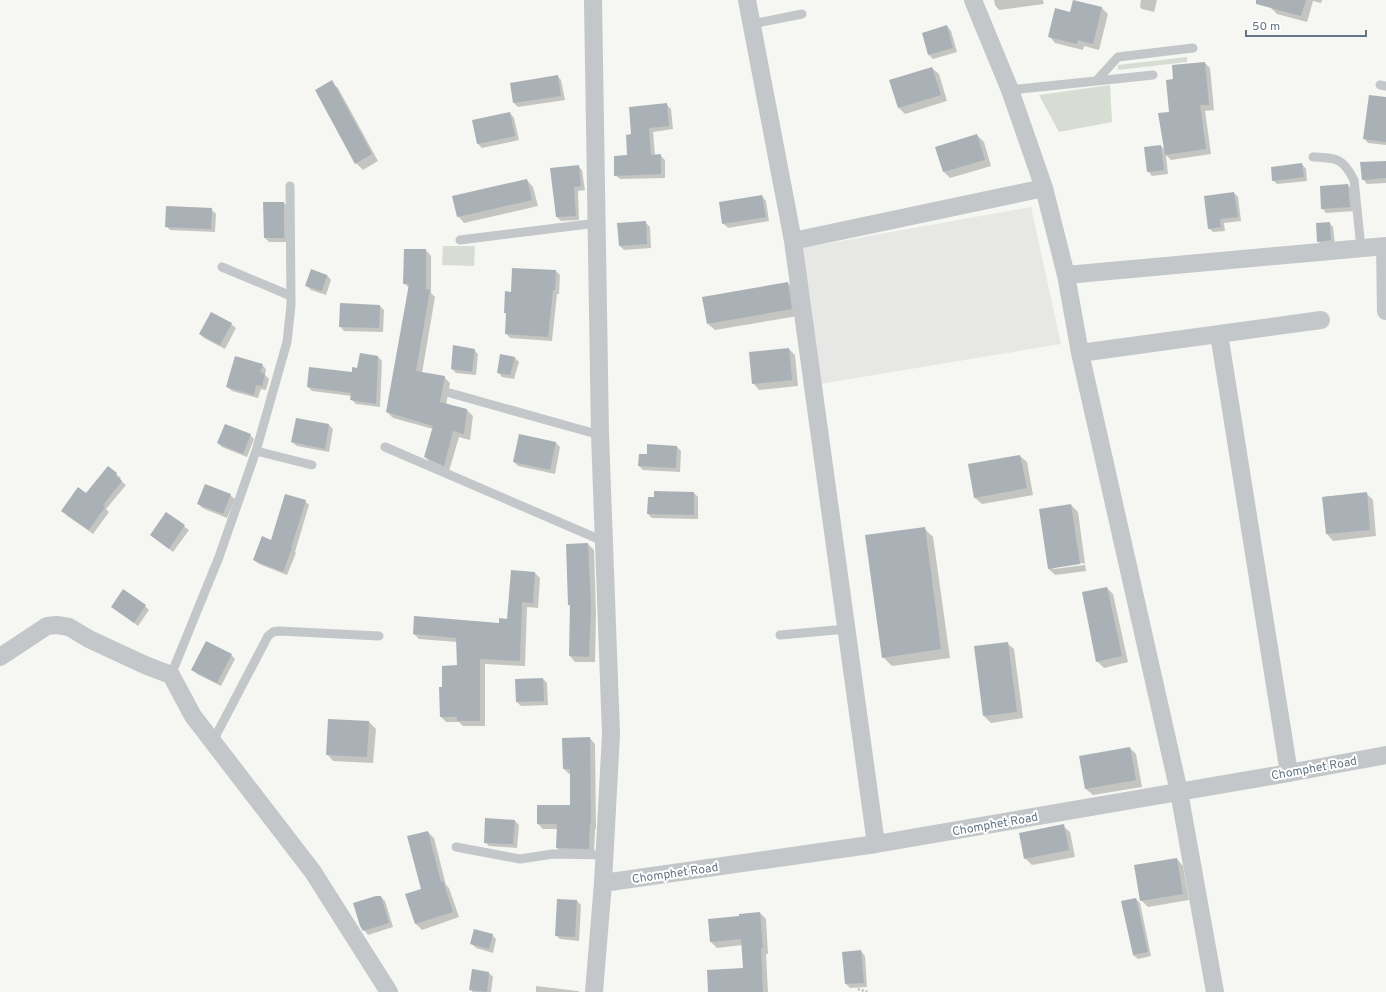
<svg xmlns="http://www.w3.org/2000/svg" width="1386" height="992" viewBox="0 0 1386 992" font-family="Overpass,sans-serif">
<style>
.built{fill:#e7e8e6}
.green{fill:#d7ddd3}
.shadow{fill:#0003;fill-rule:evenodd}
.building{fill:#a9b1b7}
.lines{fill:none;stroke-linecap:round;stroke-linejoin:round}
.path{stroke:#bdbfc1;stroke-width:2.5;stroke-dasharray:2 2;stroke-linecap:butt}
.lane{stroke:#c3c7ca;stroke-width:9}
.street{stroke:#c3c7ca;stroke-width:18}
.labels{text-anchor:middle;stroke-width:4;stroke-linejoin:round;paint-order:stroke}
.street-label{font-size:12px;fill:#647584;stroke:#fff}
</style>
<rect width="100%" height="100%" fill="#f6f6f2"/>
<path class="built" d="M1031,207l30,137 -241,40 -23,-135z"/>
<path class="green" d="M1187,57v5l-69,8v-5z
M1110,85l2,37 -53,10 -20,-37z
M443,246h32l-1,20 -32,-1z"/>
<path class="shadow" d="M994,0h49l1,4 -45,6 -4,-5z
M1141,0h16l-3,12 -12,-3 -2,-2z
M1273,0h49l-1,3 -8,-2 -6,21 -30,-8 -6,-6z
M1102,8l6,6 -9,36 -15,-4 -1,4 -28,-7 -6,-7 21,-23z
M947,26l4,5 6,21 -24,7 -4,-4z
M1205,63l5,5 4,42 -9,1 6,43 -40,6 -5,-5 2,19 -16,2 -4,-5 13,-25 4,4 9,-70z
M932,68l7,6 8,27 -42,13 -6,-6z
M557,76l4,4 4,20 -47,7 -4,-4 -3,-19z
M331,82l7,6 40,73 -15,9 -7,-7z
M1386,98v47l-18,-2 -4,-5z
M667,105l4,4 2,20 -20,3 2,23h5l5,5v18l-45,1 -5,-4 13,-19 5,-21z
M510,113l4,5 5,22 -37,8 -4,-4z
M977,135l7,7 7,24 -41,12 -6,-6 -8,-25z
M1386,162v21l-19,1 -4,-5z
M1302,164l4,5 1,12 -30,3 -4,-4z
M578,166l4,4 3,20 -7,1 1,29 -18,1 -4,-4z
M527,180l6,7 5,19 -74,17 -6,-7z
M1348,185l4,4 2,22 -28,2 -4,-5z
M1234,193l4,4 3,24 -17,2 1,8 -12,1 -4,-4z
M762,196l4,5 3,20 -41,7 -5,-5z
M284,203l4,4v35h-19l-4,-4z
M211,209l5,5 -1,18 -45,-2 -4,-4z
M645,222l5,5 1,21 -27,2 -4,-4z
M1329,223l4,4 2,17 -13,1 -4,-4z
M426,250l5,6v37l4,4 -13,76 22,4 6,6 -4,22 21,5 6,6 -3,24 -11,-3 -10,34 -18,-8 -6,-6 8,-28 -40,-11 -6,-6 23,-123 -6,-6z
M311,271l16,4 4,5 -5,15 -15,-5 -4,-4z
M556,271l4,4 -1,19h-2l-5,47 -42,-3 -4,-5 1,-18 -2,-3 7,-19z
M788,283l6,6 4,27 -83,14 -7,-6z
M380,306l4,4 -1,22 -39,-1 -4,-5z
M211,313l20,11 5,4 -11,21 -21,-11 -4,-4z
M789,349l6,6 3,31 -39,4 -6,-7z
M474,350l4,4 -2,21 -20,-2 -4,-4z
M501,355l14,3 4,4 -5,17 -12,-2 -4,-5z
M378,357l4,4 -2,46 -24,-3 -5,-5 1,-3 -40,-5 -4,-4 44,-14z
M262,365l4,4 -1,6 4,4 -3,11 -5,-1 -3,9 -26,-7 -5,-4z
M329,425l4,4 -4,23 -32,-6 -5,-4z
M250,435l4,4 -7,18 -25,-10 -4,-4z
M520,435l36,8 4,4 -5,27 -37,-8 -4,-4z
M677,447l4,4 -1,21 -37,-2 -4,-4z
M1020,456l7,6 6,33 -51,9 -7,-6 -6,-33z
M116,474l5,4 -1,2 6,5 -20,24 3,3 -16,22 -27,-19z
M694,493l4,4v22l-46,-1 -4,-4z
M1366,493l7,7 3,36 -43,5 -6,-7 -4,-37z
M230,495l5,4 -8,19 -25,-10 -4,-5z
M305,501l4,4 -14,47 1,1 -9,22 -28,-11 -5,-4 18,-19z
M1071,505l7,7 8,59 -31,4 -6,-6zM1084,563l1,2 -32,4v-2z
M166,513l23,17 -16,22 -22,-17z
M924,528l9,9 17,121 -58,8 -9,-9z
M588,544l6,6 2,63 -1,49h-20l-5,-6 1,-49 -2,-2 -2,-60z
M512,571l23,2 5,5 -2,30 -11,-1 -2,59 -40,-2v62h-22l-4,-4h-13l-5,-5 2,-29 15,-22 -1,-24 -38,-3 -5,-5 86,-10 8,-4z
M1107,588l6,6 15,68 -24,6 -7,-7z
M112,606h33l4,4 -11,16z
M1007,643l7,6 9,69 -32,5 -7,-7 -9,-69z
M231,655l4,4 -14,27 -24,-12 -4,-5z
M543,679l4,4 1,22 -27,1 -4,-4z
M329,720l40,2 7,7 -3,34 -40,-2 -6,-7z
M590,738l5,6 1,85h-1l-1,25 -32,-1 -5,-5 1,-19h-15l-5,-5 33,-18v-32h-2l-5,-5z
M1130,748l6,6 6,33 -49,8 -7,-6z
M515,821l4,4 -2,23 -28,-2 -4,-4z
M1063,826l7,6 5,25 -43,8 -7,-7z
M428,832l6,6 12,47 3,3 10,29 -37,13 -6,-6 -9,-29 15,-5z
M1177,859l6,7 6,34 -41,7 -7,-7z
M381,897l4,4 8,26 -25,8 -7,-9z
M1136,899l4,4 11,53 -13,3 -5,-4z
M558,900l19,1 4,4 -2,36 -19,-2 -4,-4z
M760,913l6,6 2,35h-2l2,38h-59l35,-23 -2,-24 -25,3 -6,-6z
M492,935l4,4 -3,14 -17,-5 -4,-4z
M861,951l4,5 2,31 -17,1 -4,-4z
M489,973l4,4 -2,15h-18l-3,-3z
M536,986l42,5 1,1h-43z"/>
<path class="building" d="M1073,0l29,7 -9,37 -15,-4 -1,4 -29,-7 7,-29 15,4z
M1256,0h50l-5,16 -45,-12z
M947,25l6,23 -25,7 -6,-22z
M1205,62l4,43h-9l6,44 -41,6 -7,-42 11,-1 -3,-32 7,-1 -1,-14z
M932,67l9,28 -43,13 -9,-28z
M558,75l3,21 -48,7 -3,-20z
M332,80l40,74 -17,10 -40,-74z
M1369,95l17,2v45l-23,-3z
M667,103l2,23 -20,2 2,27 10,-1v20l-47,2v-20l13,-1 -1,-20 5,-1 -2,-27z
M510,112l5,24 -38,8 -5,-24z
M977,134l8,26 -42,12 -8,-25z
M1161,145l3,25 -17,2 -3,-25z
M1386,161v17l-24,2 -2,-18z
M1302,163l2,14 -32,4 -1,-14z
M579,165l2,21 -7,1 2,29 -20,1 -6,-49z
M527,179l5,21 -75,17 -5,-21z
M1348,184l2,23 -29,2 -1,-23z
M1234,192l4,25 -18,2 1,8 -13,2 -4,-33z
M762,195l4,22 -44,7 -3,-22z
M263,202h21v36h-20z
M166,206l46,2 -1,21 -46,-2z
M646,221l1,23 -28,2 -2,-23z
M1330,222l1,18 -14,2 -1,-19z
M404,249h22v40l4,1 -14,81 29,5 -5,26 27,7 -3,25 -11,-3 -9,35 -20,-9 9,-31 -47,-14 23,-128h-6z
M512,268l44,2 -1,20h-2l-5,47 -43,-3 1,-21h-2l1,-22 6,1z
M311,269l16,6 -5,16 -17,-5z
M788,282l4,27 -85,15 -5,-27z
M340,303l40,2 -1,23 -40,-1z
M211,312l21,11 -12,22 -21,-11z
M453,345l22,4 -3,23 -21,-3z
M789,348l3,32 -40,4 -3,-32z
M360,353l18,3 -2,48 -26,-4 1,-7 -44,-6 2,-20 43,5v-5l5,1z
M500,354l15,3 -5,18 -13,-2z
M235,356l28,8 -3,8 5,2 -3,12 -6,-1 -2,10 -28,-8z
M296,418l33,6 -4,25 -34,-7z
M225,424l26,10 -8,20 -26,-11z
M519,434l37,8 -6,28 -37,-8z
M647,444l30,2 -1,22 -38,-2 1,-12h8z
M1020,455l7,33 -53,10 -6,-34z
M108,466l9,7 -1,3 6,5 -19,24 2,2 -16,23 -28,-19 17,-24 8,6z
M205,484l26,10 -8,20 -26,-10z
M654,491l40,1v23l-47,-1 1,-17h6z
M1367,492l3,38 -44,4 -4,-37z
M285,494l21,6 -15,48h1l-9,24 -30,-12 9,-24 9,4z
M1071,504l9,60 -32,5 -9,-60z
M166,512l19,13 -16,24 -19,-14z
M925,527l16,122 -59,9 -17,-123z
M588,543l3,63 -2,51 -20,-1 1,-51h-2l-2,-61z
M511,570l24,2 -2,31 -11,-1 -2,59 -40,-2v62h-23v-4h-17l-1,-30h3v-21l15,-1 -1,-27 -43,-4 1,-18 85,7v-5l8,1z
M1107,587l15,69 -26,6 -14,-70z
M123,589l23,16 -12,18 -23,-16z
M206,641l26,13 -15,29 -26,-13z
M1008,642l9,70 -34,4 -9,-70z
M543,678l1,23 -28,1 -1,-23z
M328,719l41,2 -2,36 -41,-2z
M590,737l1,87h-1l-1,25 -33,-1 1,-24h-20v-19h33v-36h-7l-1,-31z
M1130,747l6,33 -51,9 -6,-33z
M485,818l30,2 -2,24 -29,-1z
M1064,824l5,26 -45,9 -5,-26z
M428,831l13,51 2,-1 10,31 -38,12 -10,-30 16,-5 -14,-53z
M1177,858l6,36 -43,7 -6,-36z
M376,896h5l8,27 -26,8 -3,-5 -7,-23z
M1136,898l12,54 -15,3 -12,-54z
M557,899l20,1 -2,37 -20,-1z
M760,912l3,36h-2l2,44h-55l-1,-22 36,-2 -2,-29 -31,3 -2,-23 31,-3v-2z
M474,929l19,5 -4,15 -19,-5z
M861,950l3,33 -19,1 -3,-32z
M472,969l17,3 -2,20 -18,-2z"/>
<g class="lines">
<path class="path" d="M858,989l10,3"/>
<path class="lane" d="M752,24l50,-10
M1097,80l21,-23 75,-9
M1380,85l6,1
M1010,90l143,-15
M1313,157c24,1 30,1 41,23l7,68
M460,240l137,-17
M222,267l69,29
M450,393l150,42
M385,447l218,94
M256,451l56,14
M780,635l67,-6
M171,675l48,-118 37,-106 31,-109 4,-37 -1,-119
M213,741l55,-105 5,-4 6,-1 100,5
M456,847l64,12 33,-5 51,1"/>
<path class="street" d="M593,0l7,435 11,299 -8,149 -9,109
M747,0l46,241 83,603
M973,0l37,90 34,98 22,87 14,78 99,439 36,200
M793,241l251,-53
M1385,246l1,65
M1066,275l320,-29
M1219,334l70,439
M1080,353l241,-33
M0,657l47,-31 10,-1 12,2 20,12 56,26 26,10 22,41 120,156 76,120
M603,883l273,-39 413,-71 97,-18"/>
</g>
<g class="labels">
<g class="street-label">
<text transform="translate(1314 768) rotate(-10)" y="4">Chomphet Road</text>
<text transform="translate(995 824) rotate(-10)" y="4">Chomphet Road</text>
<text transform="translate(675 873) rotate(-8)" y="4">Chomphet Road</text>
</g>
</g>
<path d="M1246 30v6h120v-6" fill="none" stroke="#647584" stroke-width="2"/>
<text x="1252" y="30" font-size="12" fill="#647584" stroke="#ffffff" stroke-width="3" paint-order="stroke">50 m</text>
</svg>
